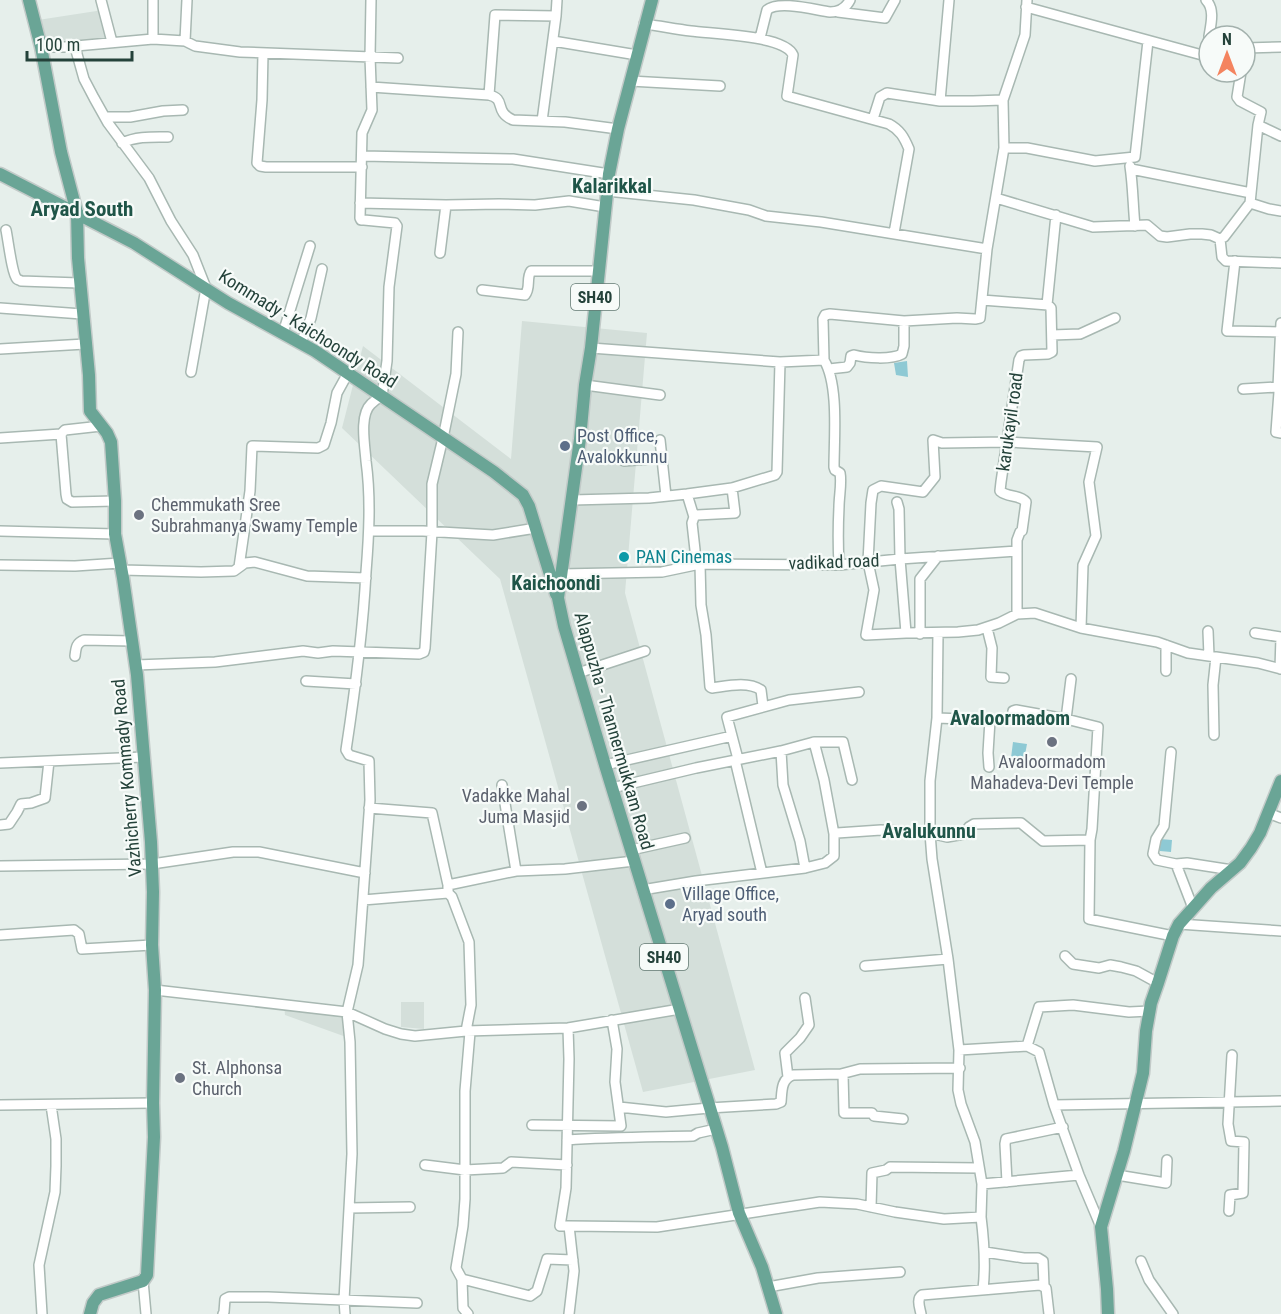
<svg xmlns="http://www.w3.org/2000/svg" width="1281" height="1314" viewBox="0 0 1281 1314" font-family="'Roboto Condensed',sans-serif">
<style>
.built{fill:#d4dfda}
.water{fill:#8ec9d4}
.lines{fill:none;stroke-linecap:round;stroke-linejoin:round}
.minor-casing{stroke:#a8b8b2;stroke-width:12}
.major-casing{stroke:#c2cac8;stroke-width:15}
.minor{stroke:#fff;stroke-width:9}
.major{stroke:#6aa596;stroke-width:12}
.service-dot{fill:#5c6f8a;stroke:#f7fbf9;stroke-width:2}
.worship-dot{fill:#6b7280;stroke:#f7fbf9;stroke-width:2}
.culture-dot{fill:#0f9aa8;stroke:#f7fbf9;stroke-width:2}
.labels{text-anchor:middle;stroke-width:4.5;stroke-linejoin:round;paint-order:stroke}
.shield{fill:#f7fbf9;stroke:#637a73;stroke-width:1.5}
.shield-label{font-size:16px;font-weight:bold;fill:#24423a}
.street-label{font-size:18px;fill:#24423a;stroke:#f7fbf9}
.service-label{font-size:18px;fill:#4e5e75;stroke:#f7fbf9;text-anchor:start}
.worship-label{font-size:18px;fill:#5b616d;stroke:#f7fbf9;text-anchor:start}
.culture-label{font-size:18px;fill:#0d838f;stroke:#f7fbf9;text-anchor:start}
.neighbourhood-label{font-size:20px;font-weight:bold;fill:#1f5548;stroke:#f7fbf9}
.quarter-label{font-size:21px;font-weight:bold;fill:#1f5548;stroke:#f7fbf9}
</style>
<rect width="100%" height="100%" fill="#e6efeb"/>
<path class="built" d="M103,10l4,28 -63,6 -6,-24z
M522,321l125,12 -22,260 130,477 -112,22 -143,-513 -158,-151 21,-82 148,113z
M401,1002h23v27l-23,-2z
M284,1004l62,6 3,28 -64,-23z"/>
<path class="water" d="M907,361l1,16 -12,-2 -2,-12z
M1013,742l14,2 -3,16 -13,-2z
M1160,839l12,1 -1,12 -11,-1z"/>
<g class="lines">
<g class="minor-casing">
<path id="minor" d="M101,0l11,42
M153,0v39
M187,0l-2,41 10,5 45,6 158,6
M1206,0c9,9 5,24 3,36
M1026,7l176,48 6,-11 1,-6
M838,12l47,6 10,-18
M644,24c16,2 31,5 47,7 20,3 94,4 102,24l-6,41 102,28c11,6 15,13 20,25l-15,84
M760,38l7,-28c12,-10 48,0 63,2 9,0 16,-4 20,-12
M553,41l84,14
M41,47h24l88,-8 32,2
M75,47l9,32 10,19 14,25 41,55 22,43 22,34 13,33 -15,84
M1245,48l36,-1
M263,53l-1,47 -5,63 3,3 6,1h96
M1241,72l-4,25 3,4 21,11 -3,13
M630,81l90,5
M371,87l118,8c18,4 4,16 24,25l52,2 53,7
M489,95l6,-80 61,1 1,-16
M940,101l9,-101
M105,117h25l33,-6 20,-1
M873,119l7,-22 7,-4 53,8h33l30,-1
M542,121l14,-105
M122,143c15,-7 30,-6 46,-6
M1004,148h23l68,13 40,-4 13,-116
M362,156l151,3 96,15
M1130,166c3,20 3,40 5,60
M1131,169l120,24
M607,191l87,9 55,10 17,6 55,6 166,27
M996,198l97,29 54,-2 13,11 7,1 23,-3h12l9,1 9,4 4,-2 26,-34 8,-78 23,11
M360,203l86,2 53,-1 36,1 34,-4 36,6
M1250,203l19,6 12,2
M6,230c2,9 6,44 11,49 1,1 3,1 4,2l58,2
M1220,239l2,18 4,4 55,2
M440,253l6,-48
M1235,261l-8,70 54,1
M482,290l43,5c6,-7 1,-17 6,-24h67
M982,300l66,5 3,3 1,44 -4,2 -24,1 -3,1 -2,4 -18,122 -1,9c8,7 19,3 26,11l-4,29 -2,1 -3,8v74
M1047,305l9,-90
M0,308l82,6
M1281,323l-3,64 1,5 -3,40 5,1
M283,333l27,-87
M1052,335l28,-1 35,-16
M301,343l10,-25 11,-49
M591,348l189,14 44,-2c15,25 10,78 10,107l1,3 5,3c2,10 -1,23 -1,34 -1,19 -1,39 0,58
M0,349l85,-5
M824,360l-1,-41 2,-4 5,-1 74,7 53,-3 18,1 5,-1 7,-69 17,-101 -1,-48 22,-65 2,-35
M829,369l18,-2 3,-4 1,-7 3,-1c12,3 37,5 48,-1l2,-8v-25
M585,385l75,10
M1243,389l35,-2
M101,426l-36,4 -4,4 5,60 1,5 5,3 43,-1
M0,438l61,-4
M660,440l6,56
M624,461l38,-3
M687,494l7,23
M572,500l77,-2 38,-4 45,-6 43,-13 2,-3 3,-110
M897,502l2,7 1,50 117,-8
M0,531l115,3
M369,531h54l70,4 43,-7
M700,564l1,41 5,30 4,52 2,1c15,-2 36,-7 49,2l2,16
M0,565l75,1 45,-3
M694,565l1,-15 -3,-27 2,-6 3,-2 38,-2 -3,-25
M239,567l11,-76 2,-45 66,2 6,-3 7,-22 6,-30 11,-20
M122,570l79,2 33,-1 11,-8 10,-1 52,14 59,2
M561,574l101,-2 38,-8 139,1 61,-6 6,74 52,-1 20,-2 21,-7 18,-9 18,-1 46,15 76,14 31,11 70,10 23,6
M987,628l5,20 -1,29 13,1
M1208,631l1,25
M906,633l-40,2 8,-45 -6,-28 3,-59 2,-13 8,-4 42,6 12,-15 -2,-37 9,3 65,-1 90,5 -8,35 7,54 -13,29 -2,63
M1255,633l26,4 -1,32
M920,634v-55l18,-23
M1166,645v26
M75,656c1,-8 1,-13 9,-16l48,1
M136,665l79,-3 88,-11 15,2 15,-2 86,3 5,-2 1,-4 7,-116v-48l11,-46 13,-64 2,-42
M578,673l67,-22
M306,681l50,3
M937,718l53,2h22l1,-9 3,-1 50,9 5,-40
M1066,719l32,8 -6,102 -2,11 -1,79 84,17
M1214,735l-1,-50 3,-28
M814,742h29l9,38
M781,751l2,34 17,56 5,27
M1171,752l-7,74 -8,13 -3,15 4,6 19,4 11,-1 45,7
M738,759l-11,-42 62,-17 70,-8
M735,760l27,113
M0,763l143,-6
M605,765l127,-29
M989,767l-1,-14 2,-33
M502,785l14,86
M612,788l84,-20 85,-17 33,-9 10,38 10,54
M1268,813l13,5
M0,825l9,-1 8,-12 4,-8 10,-1 14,-5 4,-37
M631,850l54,-12
M1176,864l17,44
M0,866l152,-2 81,-12h26l106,21
M448,885l68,-14 49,-2 69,-8
M642,890l54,-9 109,-13 20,-5 9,-7v-22l3,-1 44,-3 49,3 17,4 17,-3 5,-7 5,-3 47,-1 22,18 47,-1
M448,893l4,4 17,45 2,63 -5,26
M363,900l85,-7v-8l-16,-72 -63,-5
M1179,924l102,7
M0,935l74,-5 5,4 3,15 70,-4
M1065,956l8,8 26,4 11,-3 11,2 15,4 22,12
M865,966l83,-7
M155,990l192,22 38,17 16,5 14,2 51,-5 102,-3 112,-19
M568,1028l1,31 -3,129 -6,38h9l5,45 -5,43
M1027,1046l12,-39 34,-2 56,7 21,-1
M959,1050l68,-4 12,6 15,53 25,70 22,52
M843,1074l1,39h28l2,3 29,3
M788,1077l-3,-24 15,-15 9,-13 -4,-27
M0,1105l153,-2
M1054,1105l227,-4
M619,1107l47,5 43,-4 67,-4 5,-2c1,-11 0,-23 12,-27l48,-1 19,-5 100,-1
M532,1125l89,1 -6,-44 2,-33 -5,-29
M567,1140c42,-3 84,-3 126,-4l5,-3 18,-4
M425,1165l40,5 38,-2 8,-6 56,3
M1117,1175l49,8 1,-23
M1007,1182l-2,-38 1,-5 57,-12
M982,1184l97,-9
M871,1207l1,-34 14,-3 4,-3 89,1
M349,1208l61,-1
M1229,1211l1,-16 13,-2 1,-51 -13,-1 -3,-17 4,-69
M981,1217c3,24 5,47 2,72
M569,1226l88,1 163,-25 37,2 38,8 49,7 37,-2 1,-33 -7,-42 -14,-38 -3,-14 1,-40 -11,-91 -16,-100 -2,-26v-52l7,-63 1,-85
M985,1252l39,6h14l5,3 1,25
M1141,1261l8,19 24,34
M462,1279l68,17 7,-5 10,-32 26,1
M143,1281l3,33
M768,1287l50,-9 82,-6
M42,1314l-3,-49 16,-73 1,-26v-27l-5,-34
M223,1314l1,-2 1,-13 4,-2h39l149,6
M345,1314l-1,-14 8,-146 -2,-112 -3,-30 11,-47 3,-40 9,-125 -1,-39 -20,-6 -3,-5c9,-59 17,-118 20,-178 3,-37 5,-74 0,-111 -1,-15 -7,-46 5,-57 3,-3 7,-6 11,-8l5,-35 2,-74 8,-61 -2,-3 -31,-3h-3l-1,-2 2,-85 10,-23 -2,-53 1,-57
M468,1314l-5,-6 -1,-29 -6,-11 7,-42 2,-27v-108l5,-59
M921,1314c-1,-6 -5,-15 1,-19l118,-10 6,3 3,26"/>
</g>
<g class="major-casing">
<path id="major" d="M29,0l12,47 20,105 16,61 1,45 11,117 1,36 17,22 4,9 4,59v33l8,44 14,97 14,167 2,50 -1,53 3,45 -2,113 1,34 -7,138 -4,6 -44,14 -6,8 -3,11
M652,0l-34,129 -9,45 -18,174 -6,37 -5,54 -22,159 6,28 41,139 117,382 17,66 23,54 14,47
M0,174l134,69 94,60 87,48 179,121 29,23 6,11 27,88
M1108,1314l-1,-25 -6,-62 23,-76 19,-78 3,-42 5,-28 7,-20 15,-47 6,-12 32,-36 29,-25 11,-15 9,-15 21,-52"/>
</g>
<use href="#minor" class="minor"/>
<use href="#major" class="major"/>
</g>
<g class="service-dot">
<circle cx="565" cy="446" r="6"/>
<circle cx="670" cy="904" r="6"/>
</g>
<g class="worship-dot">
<circle cx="139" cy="515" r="6"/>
<circle cx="1052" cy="742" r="6"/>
<circle cx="582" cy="806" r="6"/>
<circle cx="180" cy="1078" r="6"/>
</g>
<circle class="culture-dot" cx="624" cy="557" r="6"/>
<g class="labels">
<g class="shield">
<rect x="571" y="284" width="48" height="26" rx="4.5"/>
<rect x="640" y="944" width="48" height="26" rx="4.5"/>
</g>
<g class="shield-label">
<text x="595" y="303">SH40</text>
<text x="664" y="963">SH40</text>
</g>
<g class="street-label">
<text transform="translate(308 329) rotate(32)" y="6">Kommady - Kaichoondy Road</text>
<text transform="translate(1010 422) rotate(-82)" y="6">karukayil road</text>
<text transform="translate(834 562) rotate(-2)" y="6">vadikad road</text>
<text transform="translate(614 731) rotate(74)" y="6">Alappuzha - Thannermukkam Road</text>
<text transform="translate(127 778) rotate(-95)" y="6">Vazhicherry Kommady Road</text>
</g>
<g class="service-label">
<text x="577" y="442">Post Office,<tspan x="577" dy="21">Avalokkunnu</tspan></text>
<text x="682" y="900">Village Office,<tspan x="682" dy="21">Aryad south</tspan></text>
</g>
<g class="worship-label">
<text x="151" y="511">Chemmukath Sree<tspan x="151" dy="21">Subrahmanya Swamy Temple</tspan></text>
<text x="1052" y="768" text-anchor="middle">Avaloormadom<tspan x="1052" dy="21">Mahadeva-Devi Temple</tspan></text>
<text x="570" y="802" text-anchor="end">Vadakke Mahal<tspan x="570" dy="21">Juma Masjid</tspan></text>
<text x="192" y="1074">St. Alphonsa<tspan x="192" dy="21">Church</tspan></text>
</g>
<g class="culture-label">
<text x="636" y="563">PAN Cinemas</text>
</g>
<g class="neighbourhood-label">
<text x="612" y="193">Kalarikkal</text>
<text x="556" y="590">Kaichoondi</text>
<text x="1010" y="725">Avaloormadom</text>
<text x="929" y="838">Avalukunnu</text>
</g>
<g class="quarter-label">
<text x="82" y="216">Aryad South</text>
</g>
</g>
<g transform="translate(1227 54)"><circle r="28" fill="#f7fbf9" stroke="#a3b1ad" stroke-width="1.5"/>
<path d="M0-4.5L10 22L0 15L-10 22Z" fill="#f4845f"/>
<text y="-9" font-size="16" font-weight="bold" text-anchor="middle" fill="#24423a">N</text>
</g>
<path d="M27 51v9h105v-9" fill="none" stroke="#24423a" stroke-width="3"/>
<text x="36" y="51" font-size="18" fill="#24423a" stroke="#f7fbf9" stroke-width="4.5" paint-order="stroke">100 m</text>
</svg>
